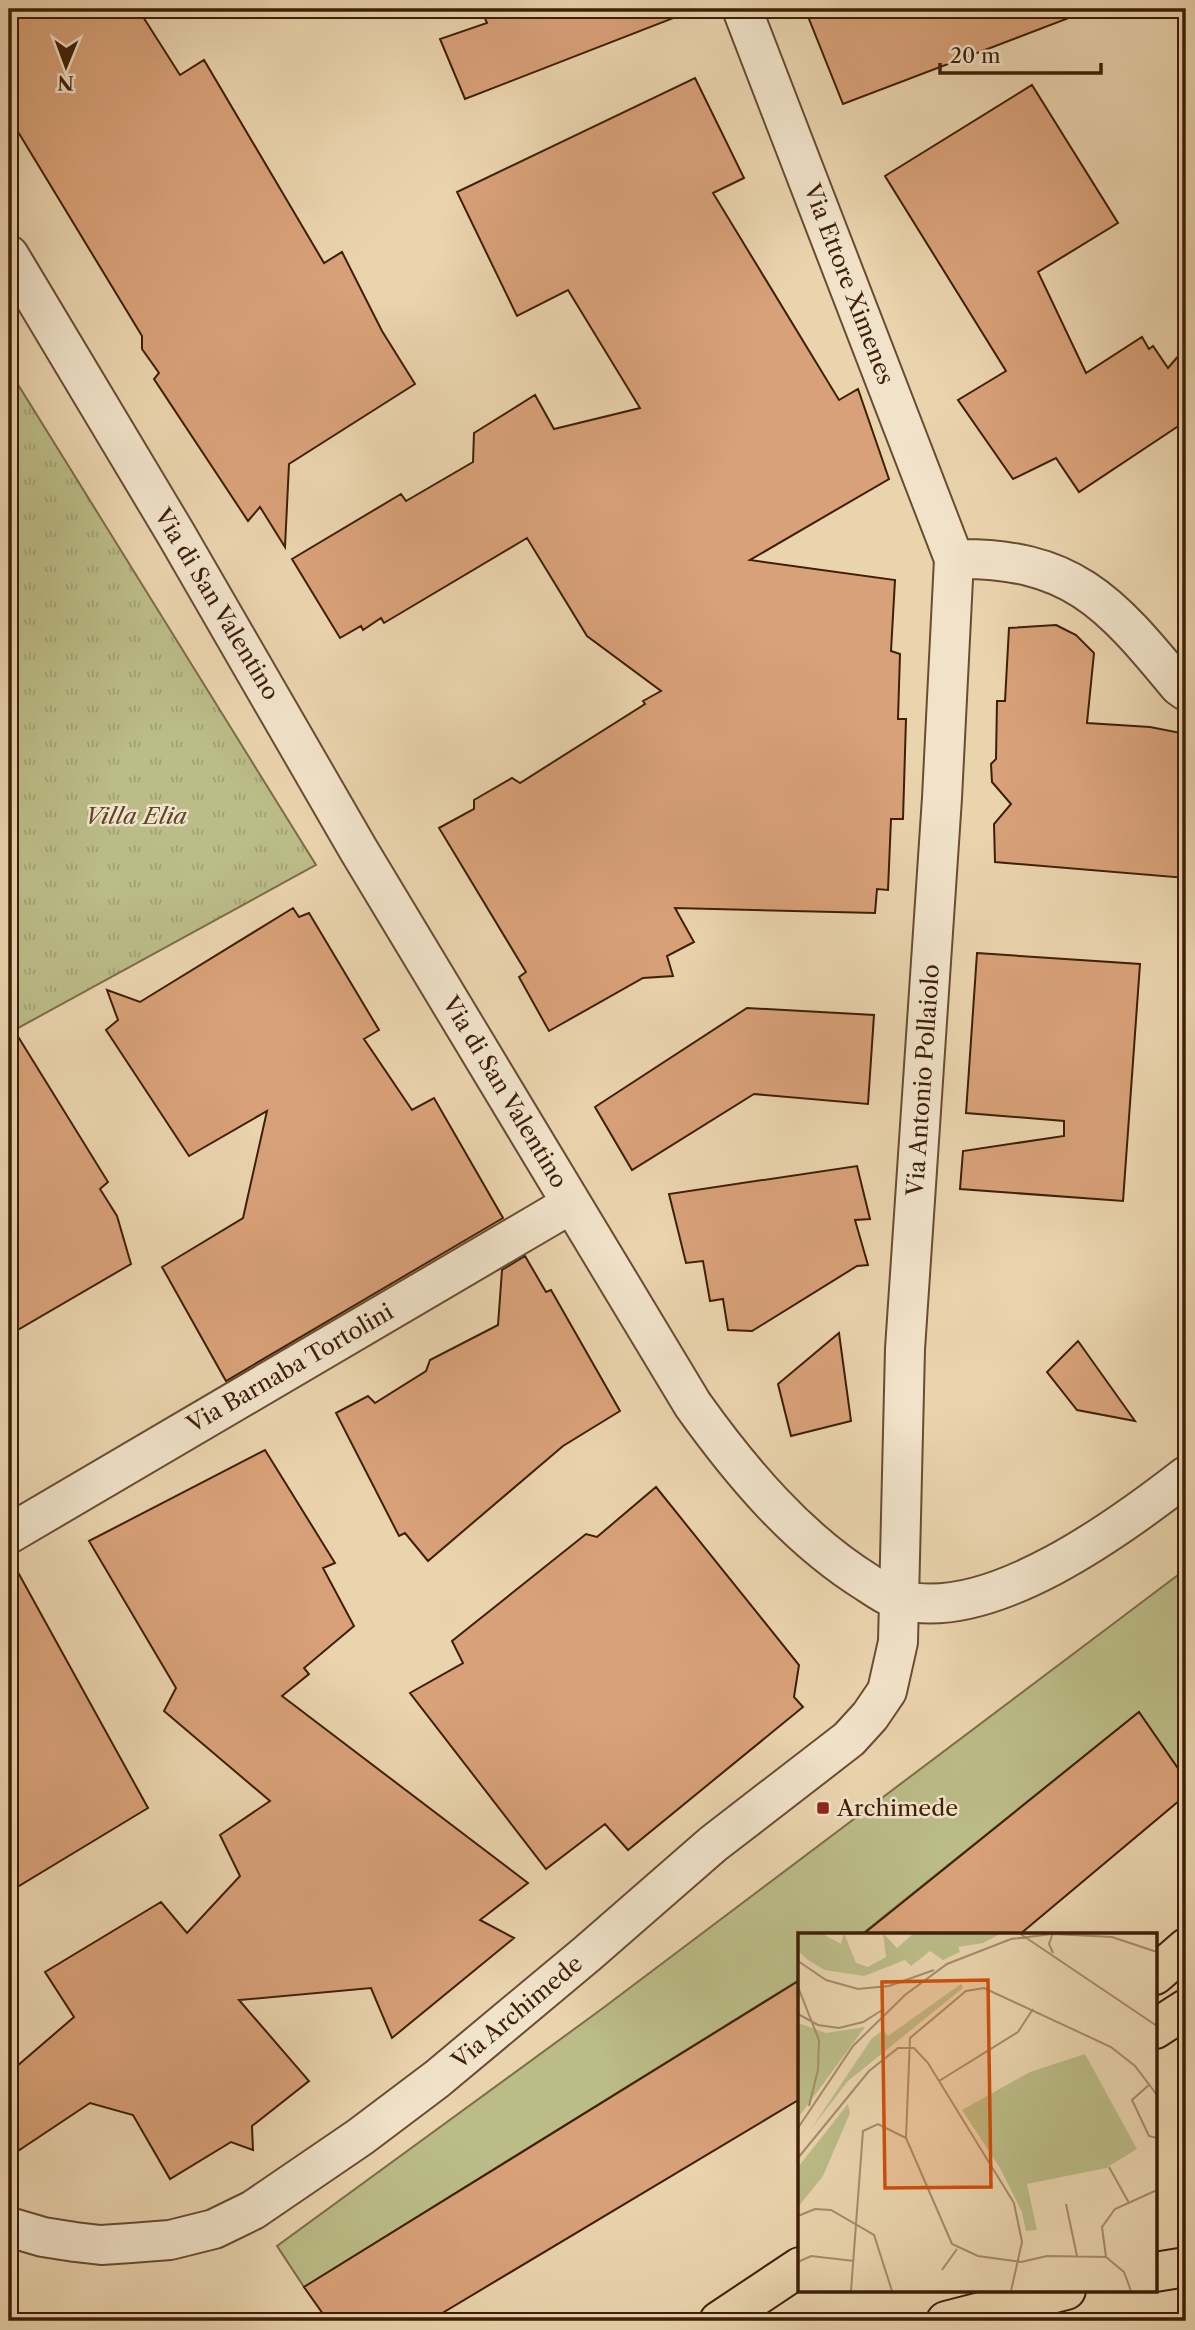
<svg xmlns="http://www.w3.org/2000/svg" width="1195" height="2330" viewBox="0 0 1195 2330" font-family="'Libre Caslon Text',serif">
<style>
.green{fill:#bbbc88;stroke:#7c6e48;stroke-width:2}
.park{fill:url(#park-tufts);stroke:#7c6e48;stroke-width:2}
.building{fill:#d9a179;stroke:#3e1f07;stroke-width:2}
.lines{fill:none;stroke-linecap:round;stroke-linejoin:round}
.street-casing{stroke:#694c31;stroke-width:42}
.primary-casing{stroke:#3e1f07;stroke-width:42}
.street{stroke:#f1e3ca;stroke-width:38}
.primary{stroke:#ead4ae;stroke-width:38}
.poi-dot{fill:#8f2418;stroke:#f1e3ca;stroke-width:2.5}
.labels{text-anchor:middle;stroke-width:5;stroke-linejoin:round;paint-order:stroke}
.street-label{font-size:23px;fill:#3e1f07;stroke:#f1e3ca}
.park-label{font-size:23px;font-style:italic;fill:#5d4627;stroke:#f1e3ca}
.poi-label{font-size:23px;fill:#3e1f07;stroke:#f1e3ca;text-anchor:start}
.inset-road{fill:none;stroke:#a58c6b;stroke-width:2}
.view{fill:#ce500b;fill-opacity:0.15;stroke:#ce500b;stroke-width:3.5}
.inset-edge{fill:none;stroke:#3e1f07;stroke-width:3.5}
</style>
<defs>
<pattern id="park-tufts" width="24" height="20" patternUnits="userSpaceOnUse" patternTransform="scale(1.75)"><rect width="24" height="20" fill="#bbbc88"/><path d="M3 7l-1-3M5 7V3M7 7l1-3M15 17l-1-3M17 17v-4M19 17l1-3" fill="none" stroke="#a2a174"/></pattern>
</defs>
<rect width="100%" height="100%" fill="#ead4ae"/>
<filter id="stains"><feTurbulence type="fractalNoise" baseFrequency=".00286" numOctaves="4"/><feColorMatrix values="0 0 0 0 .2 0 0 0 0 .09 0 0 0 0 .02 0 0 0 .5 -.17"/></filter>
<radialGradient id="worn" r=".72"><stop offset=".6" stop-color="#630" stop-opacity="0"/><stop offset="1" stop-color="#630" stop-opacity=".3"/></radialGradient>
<path class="green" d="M1186,1569v211l-47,-68 -277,222h-62l-1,46 -495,307 -27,-41 322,-235z"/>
<path class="park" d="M9,370l307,495 -307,168z"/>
<path class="building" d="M9,9h129l42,66 24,-15 120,203 18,-11 40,79 33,53 -126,80 -4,83 -25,-40 -12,14 -94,-142 5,-6 -17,-24v-13l-133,-219z
M481,9h207l1,3 -224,87 -25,-60 47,-16z
M805,9h276l1,4 -239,91z
M695,78l49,100 -31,15 126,207 19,-11 31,90 -139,81 145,20 -4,71 9,3 -2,65h8l-3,100h-12l-3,71 -11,-1 -2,24 -200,-5 19,34 -27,14 6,20 -30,2 -94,53 -30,-54 7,-5 -87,-144 35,-19v-9l38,-22 8,5 125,-79 -2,-3 18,-10 -74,-55 -60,-98 -143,85 -3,-5 -18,12 -2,-4 -21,12 -48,-79 109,-65 5,7 67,-39 1,-29 61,-38 19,34 86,-21 -72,-118 -51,26 -60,-124z
M1032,85l86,138 -80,49 48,101 56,-36 7,12 4,-3 15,22 18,-21v74l-107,71 -23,-34 -43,21 -55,-79 48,-29 -121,-195z
M1056,625l20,10 18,18 -7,70 63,4 36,7v144l-191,-16 -1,-38 17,-20 -19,-22 -1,-18 5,-5 1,-58h8l4,-73z
M293,908l6,9 10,-4 70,117 -15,9 48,71 22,-12 69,120 -277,163 -64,-114 81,-49 24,-107 -78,45 -83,-126 12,-10 -11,-30 33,12z
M977,953l163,11 -17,237 -163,-12 3,-38 101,-15v-15l-98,-8z
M747,1008l127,7 -6,89 -114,-10 -122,76 -37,-63z
M9,1022l99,160 -8,7 17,27 14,48 -122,71z
M857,1166l13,53 -15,1 13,45 -11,1 -105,65 -24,-1 -5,-31 -13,2 -7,-40 -17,2 -17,-69z
M525,1256l21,36 5,-2 69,121 -57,35 -135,115 -23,-28 -6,3 -63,-123 32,-17 7,7 51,-32 4,-11 68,-35 4,-55z
M839,1333l12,88 -60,15 -13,-52z
M1078,1341l57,80 -58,-11 -30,-38z
M265,1450l70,113 -12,5 31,58 -50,42 5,6 -27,22 246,187 -48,37 34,18 -122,100 -21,-50 -132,12 70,81 -57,45 1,24 -22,-8 -61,37 -37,-64 -43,-12 -81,54v-84l65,-56 -29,-45 116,-70 26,31 53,-57 -20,-41 50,-34 -106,-90 12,-23 -87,-147z
M656,1487l143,178 -5,32 9,10 -175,143 -23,-26 -59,45 -136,-176 53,-30 -11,-22 134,-107 11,3z
M9,1556l139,252 -139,84z
M1139,1712l47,68v15l-167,140h-157z
M800,1980v119l-371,222h-101l-24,-34z"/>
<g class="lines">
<g class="street-casing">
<path id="street" d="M9,255l167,279 182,315 335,556c48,67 104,134 175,178 9,6 22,15 33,17 89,23 218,-72 285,-124
M954,559c117,-2 155,42 225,127l7,5
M9,1534l562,-330
M9,2227l34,10 32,5 26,3 30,-2 39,-3 44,-11 39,-19 107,-73 77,-58 151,-126 125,-109 136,-105 21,-23 17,-25 11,-49 7,-293 37,-551 12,-239 -212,-550"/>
</g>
<g class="primary-casing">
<path id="primary" d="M1155,1975l31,-27
M1155,2029l31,-20
M1155,2272l31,-5
M719,2321l81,-54
M946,2321l120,-31"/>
</g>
<use href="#street" class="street"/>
<use href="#primary" class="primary"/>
</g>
<rect class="poi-dot" x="816" y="1801" width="14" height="14" rx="3.5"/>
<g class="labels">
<g class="street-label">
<text transform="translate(849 284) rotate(69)" y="8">Via Ettore Ximenes</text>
<text transform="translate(217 604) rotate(59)" y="8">Via di San Valentino</text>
<text transform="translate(923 1080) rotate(-86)" y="8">Via Antonio Pollaiolo</text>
<text transform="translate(505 1092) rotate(59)" y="8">Via di San Valentino</text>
<text transform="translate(290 1368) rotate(-30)" y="8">Via Barnaba Tortolini</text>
<text transform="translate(517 2012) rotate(-40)" y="8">Via Archimede</text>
</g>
<g class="park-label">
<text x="136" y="824">Villa Elia</text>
</g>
<g class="poi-label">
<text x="837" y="1816">Archimede</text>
</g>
</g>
<g transform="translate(798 1933)">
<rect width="359" height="359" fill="#ead4ae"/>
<path d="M163,51l2,4 -115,93 -37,48 61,-91 11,-8 5,6zM0,90l28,10 39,-6 -67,91z" fill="#bbbc88"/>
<path d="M50,171l2,9 -27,63 -25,31v-40z" fill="#bbbc88"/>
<path d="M0,0h23l20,11 3,-11 12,30 12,4 18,-10 -3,-24 14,15 17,-15h88l-19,10 -25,4 2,5 -17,8 -13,-9 -19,15 -6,-6 -41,16 -39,-6 -17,-10 -10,-9zM287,121l52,95 -31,19 -79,16 10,46 -11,1 -4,-19 -22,-44 -38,-58 68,-38z" fill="#bbbc88"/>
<path class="inset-road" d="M221,0l138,93M255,0l-4,11 4,9M0,28l28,19 32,9 31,-3 45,-16M0,54l21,53 -1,30 -9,36M0,81l20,11 21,3 24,-6 21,-13M0,126v41M141,148l79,-49 15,-23M352,151l-18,16 17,36 8,2M0,195l55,-82 52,-51 42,-31 64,-25 41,-5 60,3 45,15M0,225l71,-87 29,-23h16l14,15 86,140 8,39 -11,49M311,234l20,36M268,271l11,52M0,283l17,-7 16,1 43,25 18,56M308,324l-59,-1 -26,6 -43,-6 -26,-12 -46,-106 4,-100 56,-47 18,-3 127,59 24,19 22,29M0,329l13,-6 43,5M144,337l15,-21M53,358l12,-160 15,-7 28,14M333,358l-7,-19 -18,-15 -4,-30 13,-18 42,-19"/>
<path class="view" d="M190,47l3,207 -106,1 -3,-206z"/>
<rect width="359" height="359" class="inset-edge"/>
</g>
<rect width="1195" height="2330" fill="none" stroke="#ead4ae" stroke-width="35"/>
<rect x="10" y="10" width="1174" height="2309" fill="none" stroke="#3e1f07" stroke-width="3.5"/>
<rect x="18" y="18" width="1160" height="2295" fill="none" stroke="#3e1f07" stroke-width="2"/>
<g transform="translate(66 66) rotate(181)" stroke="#f1e3ca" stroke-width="5" paint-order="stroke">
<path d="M0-5L12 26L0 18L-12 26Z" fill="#3e1f07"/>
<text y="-10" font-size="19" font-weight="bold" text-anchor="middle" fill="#3e1f07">N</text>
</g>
<path d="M940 63v10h161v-10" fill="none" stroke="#3e1f07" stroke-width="3.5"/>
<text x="950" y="63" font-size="21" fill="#3e1f07" stroke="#f1e3ca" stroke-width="5" paint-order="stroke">20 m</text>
<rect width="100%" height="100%" filter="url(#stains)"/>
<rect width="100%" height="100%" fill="url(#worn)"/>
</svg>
